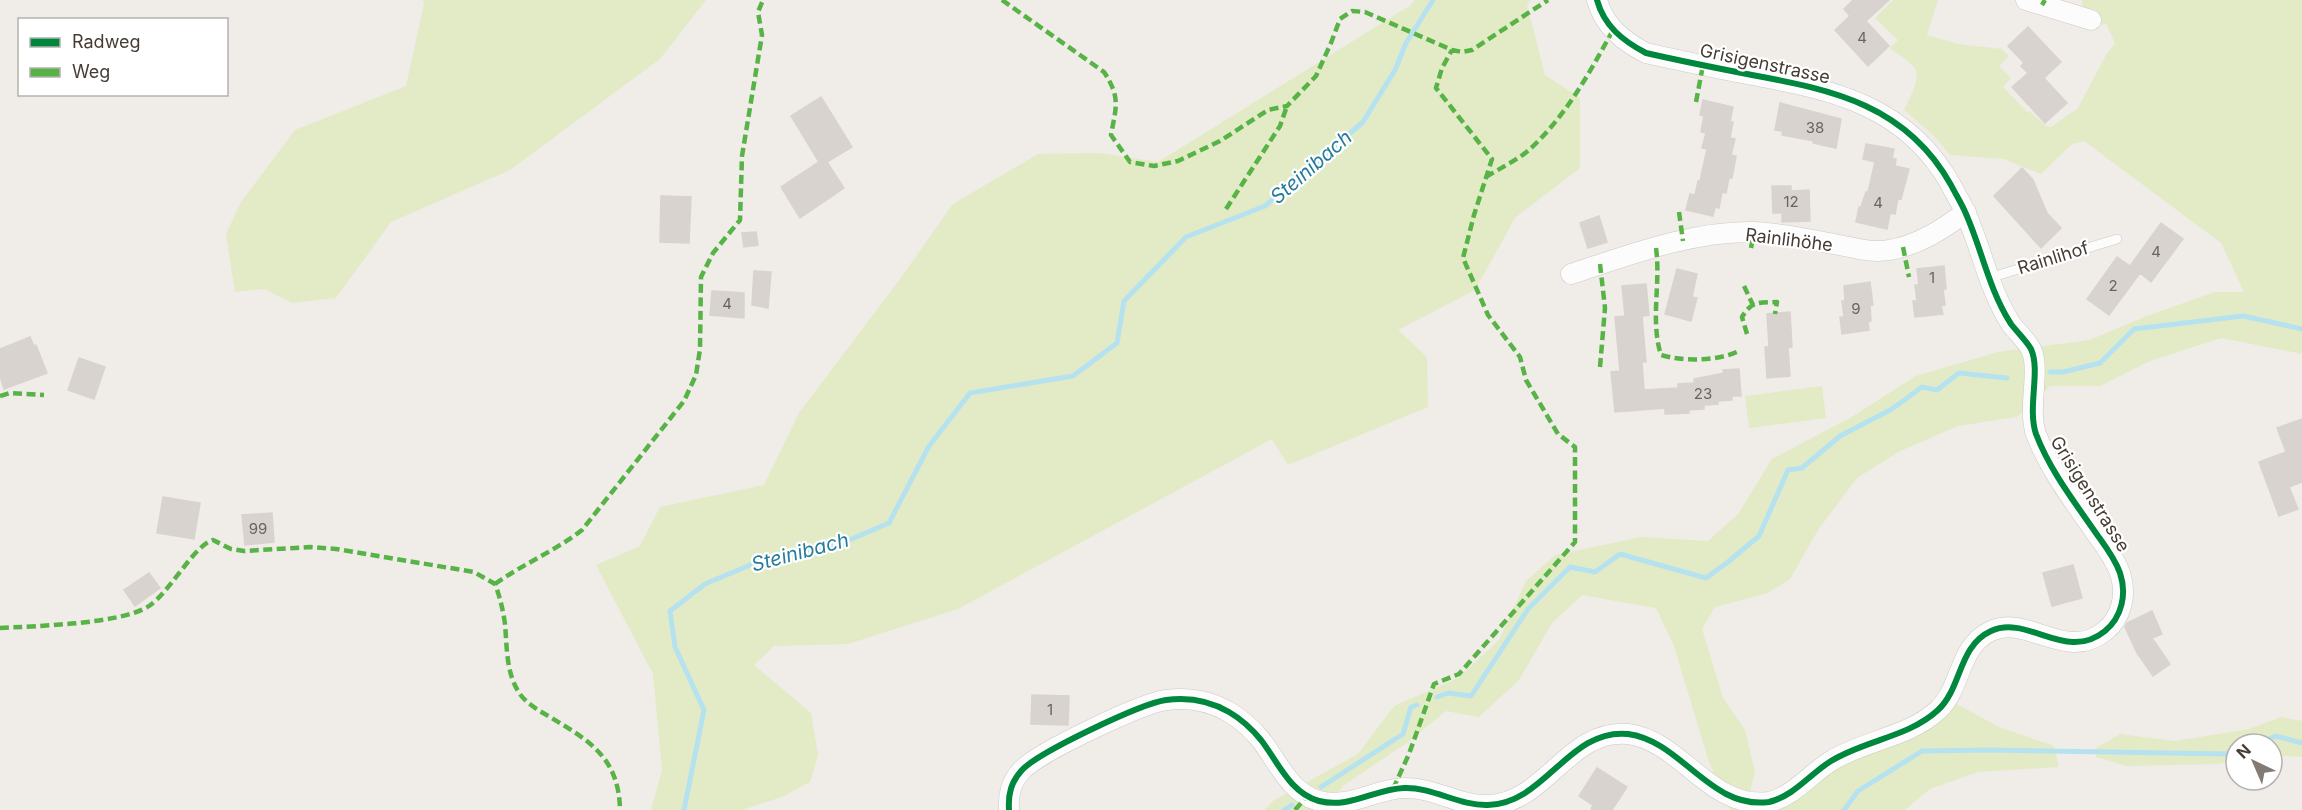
<svg xmlns="http://www.w3.org/2000/svg" width="2302" height="810" viewBox="0 0 2302 810" font-family="Inter,sans-serif">
<style>
.green{fill:#e2ebc6}
.lines{fill:none;stroke-linecap:round;stroke-linejoin:round}
.stream{stroke:#b6e2f0;stroke-width:5}
.building{fill:#d8d3cf;stroke:#d8d3ce;stroke-width:1.5}
.service-casing{stroke:#ccc8c4;stroke-width:10}
.minor-casing{stroke:#ccc8c4;stroke-width:21}
.service{stroke:#fdfcfc;stroke-width:9}
.minor{stroke:#fdfcfc;stroke-width:20}
.quiet{stroke:#57b346;stroke-width:4.5;stroke-dasharray:9 4.5;stroke-linecap:butt}
.cycleway-casing{stroke:#fff;stroke-width:10}
.cycleway{stroke:#00873e;stroke-width:6}
.labels{text-anchor:middle;stroke-width:4.5;stroke-linejoin:round;paint-order:stroke}
.number-label{font-size:15px;fill:#6c635c}
.street-label{font-size:18px;fill:#463c34;stroke:#fff}
.water-label{font-size:20px;font-style:italic;fill:#257c9d;stroke:#fff}
</style>
<rect width="100%" height="100%" fill="#f0ece8"/>
<path class="green" d="M423,0h283l-46,59 -150,111 -119,52 -55,76 -44,5 -28,-14 -29,3 -9,-58 15,-32 54,-72 111,-44 18,-82z
M1414,0h117l-4,5 18,70 35,23v70l-65,50 -40,72 -77,40 29,27 1,50 -140,58 -16,-26 -314,170 -110,35 -74,2 -20,19 57,48 7,42 -8,27 -28,15 -40,13h-91l11,-40 -9,-96 -57,-109 44,-19 20,-39 104,-22 35,-72 98,-130 56,-79 85,-50 61,-1 59,9 253,-157z
M1893,0h45l-11,35 31,9 44,5 7,7 -10,10 12,12 -8,9 24,25 2,-1 17,15 5,1 27,-19 28,-53 9,-12 -9,-20 -5,2 -5,-15 -13,-3 -1,-7h220v354l-81,-16 -71,23 -50,25h-50l-33,31 -59,9 -58,25 -43,27 -39,52 -28,49 -22,14 -53,14 -13,22 21,69 22,32 10,42 -7,28 -26,-8 -14,-33 -34,-113 -18,-38 -74,-13 -30,28 -33,57 -40,37 -33,-6 -38,31 -65,44 -18,24h-61l9,-9 85,-47 36,-48 64,-28 41,-38 27,-59 29,-26 86,-18 67,4 30,-27 34,-55 78,-41 66,-42 82,-24 92,-12 54,-23 71,-25h29l-23,-49 -137,-102 -12,3 -31,30 -37,-15 -54,-4 -18,-21 -28,-24c5,-11 19,-34 9,-44 -6,-7 -16,-12 -23,-18l8,-8 -23,-22z
M1822,386l4,32 -77,10 -4,-32z
M1953,702l46,25 55,19 5,21 -81,5 -48,17 -25,21h-175l-2,-6 17,3z
M2281,717l21,4v36l-30,-2v-11h-36v15l-17,5 -93,2 -30,-9v-9l24,-14 55,7 74,-12z"/>
<g class="lines">
<path class="stream" d="M2050,372h13l37,-9 34,-34 109,-13 59,13
M1437,697l11,-4 23,3 57,-87 42,-42 25,5 25,-18 86,24 22,-16 31,-26 29,-66 14,-2 38,-32 52,-27 30,-22 15,3 22,-17 48,5
M2256,744l20,-8 26,7
M1321,787l82,-53 8,-27 6,-2
M684,810l20,-100 -29,-63 -5,-36 35,-27 64,-27 59,-8 61,-26 40,-77 41,-53 103,-17 44,-33 7,-42 62,-64 79,-31 98,-84 32,-52 11,-27 27,-43
M1284,810l8,-5
M1844,810l14,-19 64,-40 68,-1 240,4 6,-2"/>
</g>
<path class="building" d="M1853,0h36l-23,21 23,25 -21,20 -33,-36 15,-14 -6,-7z
M2028,27l33,35 -17,16 23,25 -22,20 -33,-36 16,-14 -7,-7 3,-3 -16,-17z
M821,97l31,50 -25,15 17,26 -44,30 -19,-31 38,-25 -28,-46z
M1703,100l30,7 -3,15h3l-3,16 5,1 -4,16 5,1 -4,22h-3l-3,15 -4,-1 -3,16 -4,-1 -2,9 -27,-6 4,-16 5,1 3,-14h2l7,-32 -5,-1 4,-15 -5,-1 3,-16 -4,-1z
M1780,103l61,16 -5,29 -23,-5 1,-2 -32,-6 1,-4 -8,-1z
M1866,144l28,5 -2,9 4,1 -1,7 14,3 -8,30 -3,-1 -3,16 -5,-1 -3,16 -31,-7 3,-15h2l5,-15h2l7,-30 -12,-3z
M2022,168l11,12 14,33 14,15 -20,20 -47,-52z
M1772,186h19v5l18,-1 1,31 -28,1v-9h-9z
M661,196l30,1 -2,46 -29,-1z
M1599,216l8,26 -19,6 -8,-25z
M2161,223l22,16 -32,43 -11,-9 -31,42 -22,-16 30,-42 13,9z
M756,232l2,13 -14,2 -2,-14z
M1944,266l2,23h-3l2,16 -4,1 2,8 -28,3 -2,-16h4l-2,-16h4l-2,-16z
M1677,269l20,5 -5,23 5,1 -6,23 -26,-7z
M754,271l17,1 -3,36 -16,-3z
M1870,282l3,23h-3l1,16 -3,1 1,8 -27,4 -2,-17h4l-2,-16h3l-1,-15z
M1646,284l3,31 -7,1 4,46h-4l2,28 34,-2v-4l16,-1v-4l30,-6 -1,-3 16,-1 2,27h-9v4l-14,1v3l-14,1v4l-16,1 1,3 -24,1v-6l-50,4 -4,-40 9,-1 -5,-54 10,-1 -3,-30z
M712,291l32,2v25l-34,-3z
M1790,312l2,35 -4,1 2,28 -23,2 -2,-31h4l-2,-33z
M30,337l4,9 2,-1 11,28 -43,16 -4,-13v-27z
M79,358l26,9 -11,32 -26,-9z
M2302,419v63l-13,5 9,22 -19,7 -20,-54 27,-10 -9,-24z
M163,497l37,6 -6,36 -37,-6z
M272,513l2,29 -29,3 -3,-30z
M2073,565l9,33 -30,8 -9,-33z
M149,573l11,15 -25,18 -11,-16z
M2152,611l10,23 -10,4 18,26 -17,12 -16,-23 -12,-26 2,-4z
M1032,695l37,1 -1,29 -37,-1z
M1597,768l30,19 -15,23h-21l2,-5 -14,-9z"/>
<g class="lines">
<g class="service-casing">
<path id="service" d="M1989,278l128,-39"/>
</g>
<g class="minor-casing">
<path id="minor" d="M2026,0l65,20
M1571,274c58,-19 121,-43 182,-42 28,1 58,8 86,13 16,3 33,8 50,5 28,-4 54,-21 77,-38
M1009,810c-1,-16 2,-28 13,-40 17,-18 118,-66 144,-70 22,-3 44,1 63,12 12,7 23,17 32,28 17,22 29,53 58,61 30,8 56,-12 85,-13 29,-1 55,18 84,17 57,-1 81,-77 140,-71 54,7 82,76 141,68 25,-6 41,-28 62,-41 34,-21 78,-24 107,-51 24,-22 20,-64 53,-79 37,-17 75,32 114,0 17,-14 22,-37 15,-58 -5,-14 -14,-26 -22,-37 -22,-32 -48,-65 -62,-102 -9,-27 5,-63 -5,-85 -5,-9 -14,-17 -20,-25 -22,-34 -29,-74 -45,-110 -4,-10 -10,-19 -15,-29 -44,-79 -117,-95 -199,-110 -36,-7 -71,-14 -106,-22 -23,-12 -42,-27 -49,-53"/>
</g>
<use href="#service" class="service"/>
<use href="#minor" class="minor"/>
<path class="quiet" d="M1002,0l102,72c17,26 12,35 7,63l19,27 24,4 24,-5 42,-20 48,-31 19,-4 29,-30 15,-33 9,-24 12,-8 13,1 87,38 10,2 10,-2 76,-50
M2042,5l3,-5
M1696,102l7,-37
M1486,177c14,-9 32,-17 44,-28 36,-33 60,-77 83,-119
M1226,209l54,-83 7,-20
M1679,212l4,29
M1903,247l6,30
M1656,248c5,36 -6,72 5,107 23,7 57,6 78,-4
M1751,248l3,-16
M1744,286l9,19
M1747,334l-5,-17c10,-17 18,-14 35,-15l-2,12
M1600,367l5,-59 -5,-44
M0,396l10,-3 34,2
M495,584c28,-20 60,-33 87,-54l102,-129 12,-26 4,-26 1,-72 12,-24 27,-33 2,-64 20,-121 -4,-23 5,-12
M0,628c36,-2 122,-4 149,-22 21,-14 46,-62 64,-66l18,9 13,2 66,-4 26,2 138,23 21,12c5,13 8,26 10,40 2,23 1,47 13,67 7,12 20,19 32,26 40,24 69,41 70,93
M1393,789l16,-35 25,-70 25,-10 116,-132v-95l-17,-13 -32,-54 -6,-23 -32,-42 -25,-57 11,-43 18,-56 -56,-71 6,-20 10,-18
M1295,810l12,-14"/>
<g class="cycleway-casing">
<path id="cycleway" d="M1009,810c-1,-16 2,-28 13,-40 17,-18 118,-66 144,-70 22,-3 44,1 63,12 12,7 23,17 32,28 17,22 29,53 58,61 30,8 56,-12 85,-13 29,-1 55,18 84,17 57,-1 81,-77 140,-71 54,7 82,76 141,68 25,-6 41,-28 62,-41 34,-21 78,-24 107,-51 24,-22 20,-64 53,-79 37,-17 75,32 114,0 17,-14 22,-37 15,-58 -5,-14 -14,-26 -22,-37 -22,-32 -48,-65 -62,-102 -9,-27 5,-63 -5,-85 -5,-9 -14,-17 -20,-25 -22,-34 -29,-74 -45,-110 -4,-10 -10,-19 -15,-29 -44,-79 -117,-95 -199,-110 -36,-7 -71,-14 -106,-22 -23,-12 -42,-27 -49,-53"/>
</g>
<use href="#cycleway" class="cycleway"/>
</g>
<g class="labels">
<g class="number-label">
<text x="1862" y="43">4</text>
<text x="1815" y="133">38</text>
<text x="1791" y="207">12</text>
<text x="1878" y="208">4</text>
<text x="2156" y="257">4</text>
<text x="1932" y="283">1</text>
<text x="2113" y="291">2</text>
<text x="727" y="309">4</text>
<text x="1856" y="314">9</text>
<text x="1703" y="399">23</text>
<text x="258" y="534">99</text>
<text x="1050" y="715">1</text>
</g>
<g class="street-label">
<text transform="translate(1765 64) rotate(12)" y="6">Grisigenstrasse</text>
<text transform="translate(1789 240) rotate(7)" y="6">Rainlihöhe</text>
<text transform="translate(2053 258) rotate(-17)" y="6">Rainlihof</text>
<text transform="translate(2090 494) rotate(58)" y="6">Grisigenstrasse</text>
</g>
<g class="water-label">
<text transform="translate(1311 167) rotate(-41)" y="7">Steinibach</text>
<text transform="translate(800 552) rotate(-15)" y="7">Steinibach</text>
</g>
</g>
<rect x="18" y="18" width="210" height="78" fill="#ffffff" stroke="#b5b1ae" stroke-width="1.5"/>
<rect x="30" y="38" width="30" height="9" fill="#00873e" stroke="#b5b1ae" stroke-width="1.5"/>
<text x="72" y="48" font-size="18" fill="#463c34">Radweg</text>
<rect x="30" y="68" width="30" height="9" fill="#57b346" stroke="#b5b1ae" stroke-width="1.5"/>
<text x="72" y="78" font-size="18" fill="#463c34">Weg</text>
<g transform="translate(2254 762) rotate(316)"><circle r="28" fill="#ffffff" stroke="#b5b1ae" stroke-width="1.5"/>
<path d="M0-4.5L10 22L0 15L-10 22Z" fill="#827a73"/>
<text y="-9" font-size="16" font-weight="bold" text-anchor="middle" fill="#463c34">N</text>
</g>
</svg>
